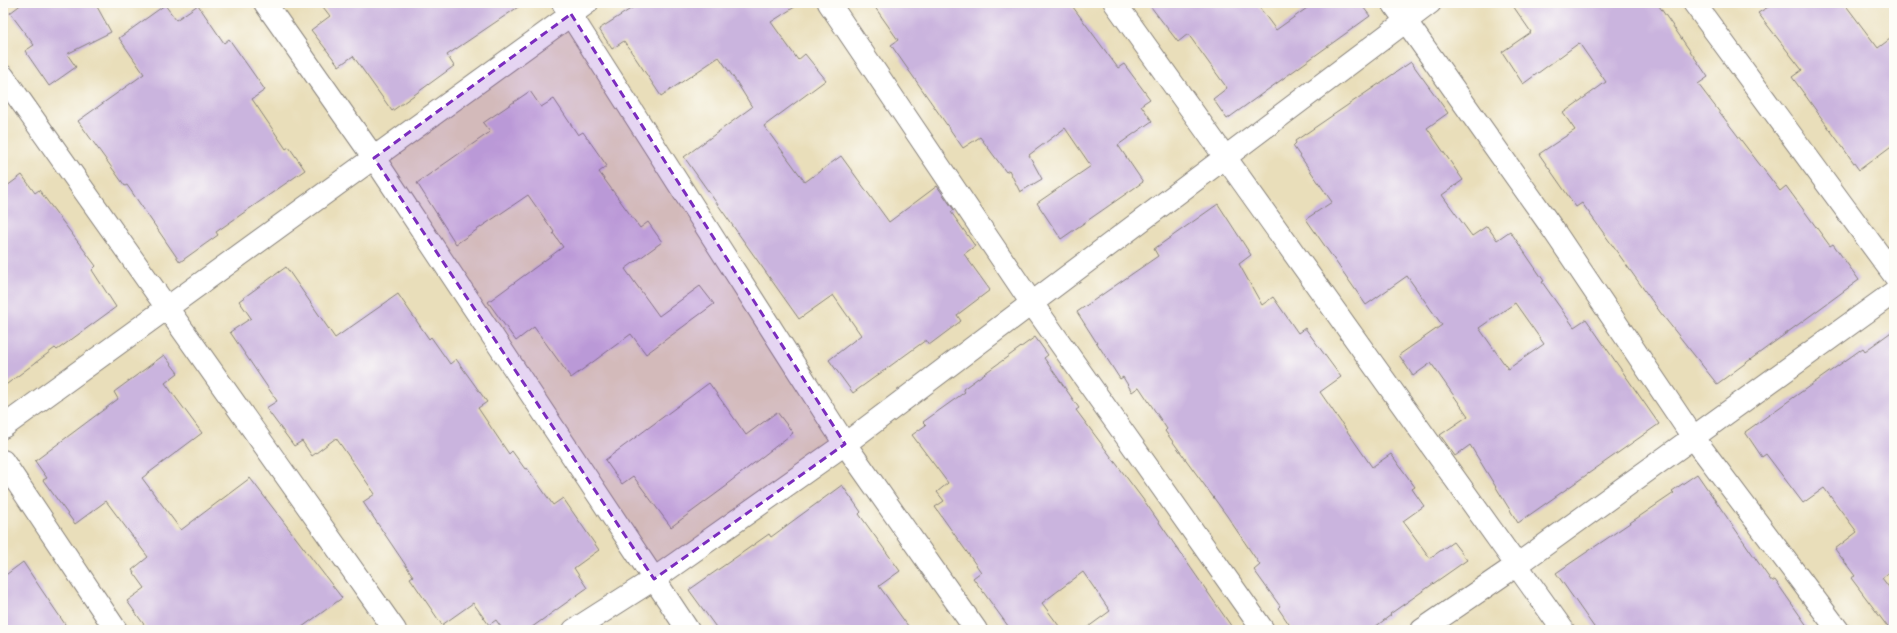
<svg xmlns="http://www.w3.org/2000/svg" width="1897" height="633" viewBox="0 0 1897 633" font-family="'Sorts Mill Goudy',serif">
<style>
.building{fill:#cab4de;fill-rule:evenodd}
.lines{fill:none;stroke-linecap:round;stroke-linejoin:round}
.street-casing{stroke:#86807a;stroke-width:24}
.street{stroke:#fff;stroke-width:22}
.marked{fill:#7b2cbf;fill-opacity:0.2;stroke:#7b2cbf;stroke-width:3;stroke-dasharray:8 5;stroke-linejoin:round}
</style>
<rect width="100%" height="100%" fill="#fdfcf7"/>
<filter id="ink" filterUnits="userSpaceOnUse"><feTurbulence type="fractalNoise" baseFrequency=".025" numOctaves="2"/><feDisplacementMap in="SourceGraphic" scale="8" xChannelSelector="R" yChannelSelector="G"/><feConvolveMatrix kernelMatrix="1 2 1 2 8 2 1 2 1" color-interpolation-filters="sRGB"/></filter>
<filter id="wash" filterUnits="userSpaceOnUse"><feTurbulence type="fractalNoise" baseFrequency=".012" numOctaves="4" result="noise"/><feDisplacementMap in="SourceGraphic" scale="16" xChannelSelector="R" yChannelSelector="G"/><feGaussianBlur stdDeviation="0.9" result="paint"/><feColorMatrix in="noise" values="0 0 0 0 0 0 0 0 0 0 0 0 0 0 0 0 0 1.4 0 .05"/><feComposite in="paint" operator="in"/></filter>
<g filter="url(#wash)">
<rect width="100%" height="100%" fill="#e9deba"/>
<g id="blocks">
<path class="building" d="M23,3h72l16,29 -44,22 9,13 -27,19 -24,-35 9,-6 -24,-32z
M320,3h204l-77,52 7,11 -62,45 -39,-55 -14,10 -28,-36 19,-14z
M640,3h161l-30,19 27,38 7,-6 21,26 -62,46 41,56 36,-26 48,66 48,-36 17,24 -3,2 24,34 -11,8 26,36 -33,25 4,6 -32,24 -3,-5 -73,53 -24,-33 32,-25 -28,-40 -34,24 -115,-162 68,-50 -16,-26 -17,-24 -58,39 -37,-55 -12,8 -13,-20z
M872,3h198l48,65 6,-4 26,35 -9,6 11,16 -34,24 25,37 -82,57 -24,-36 54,-37 -26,-38 -36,27 13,24 -22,13 -11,-22 -3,2 -26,-35 -17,11 -72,-103 7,-5z
M1148,3h108l20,27 38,-27h46l10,13 -143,103 -14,-20 14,-11 -39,-54 -10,8z
M1511,3h146l51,74 -10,7 82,107 6,-5 44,60 3,-2 26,36 -142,104 -57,-72 -78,-109 -6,4 -37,-53 36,-24 -12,-17 43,-31 -27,-39 -56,41 -21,-32 29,-20z
M1775,3h69l34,45 16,-12v108l-35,26 -67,-93 10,-7 -44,-57z
M165,5l11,15 22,-15 26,38 5,-4 36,51 -13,9 34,50 3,-2 16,23 -89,62 2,3 -38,27 -53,-77 -2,1 -47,-65 66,-47 -25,-36z
M1411,62l37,51 -21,15 36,52 -21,15 30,41 15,-10 10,14 13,-9 34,50 -2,1 32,45 12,-8 73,105 -141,99 -48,-78 -15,11 -15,-21 28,-19 -37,-53 -18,13 -14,-21 43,-30 -35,-49 -41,29 -60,-86 26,-17 -39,-56 3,-3 -1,-2zM1515,303l29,41 -36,25 -29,-41z
M530,91l11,16 13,-8 24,36 5,-3 24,34 -8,6 41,56 8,-6 14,20 -37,27 34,47 41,-30 14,18 -68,50 -15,-20 -60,44 -37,-51 -18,14 -28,-39 75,-55 -10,-14 1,-1 -26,-37 -72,49 -39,-61 73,-51 -7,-9z
M22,175l13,18 4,-3 57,76 -4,4 24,37 -59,43 -2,-2 -52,39v-198z
M1218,204l33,51 -12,9 23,41 11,-8 25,36 7,-5 36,49 -21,15 52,75 19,-13 24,33 -3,2 12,17 -21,15 27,37 23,-16 14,18 -77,54 1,1 -20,15h-78l-15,-22 2,-2 -26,-36 6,-5 -33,-49 -62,-85 2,-2 -28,-42 -7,5 -9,-15 -3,2 -43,-67 81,-56 -4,-7z
M286,267l49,71 63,-44 31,45 2,-2 19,27 6,-5 31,43 -9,6 31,46 3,-3 13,18 2,-1 26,37 10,-7 36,52 -25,18 13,20 -59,42h-25l-7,-10 -7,5 -16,-22 -31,22 -32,-47 3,-2 -50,-74 12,-8 -39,-56 -24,18 -10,-15 -8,5 -28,-38 11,-7 -47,-69 21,-14 -12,-17z
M1894,330v239l-12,9 12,16v36h-4l-39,-52 4,-2 -20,-27 22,-17 -33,-44 -21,15 -37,-49 -4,3 -17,-25 118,-84 2,3z
M1035,337l13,18 -4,3 35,50 -3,2 69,92 89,128h-150l26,-19 -27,-39 -41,31 20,27h-51l-38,-52 8,-6 -46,-65 9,-6 -7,-9 11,-9 -36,-48 14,-10 -3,-3 42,-30 -2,-3z
M164,355l14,18 -13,10 37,50 -60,45 39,52 69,-52 92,120 -44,32h-150l-21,-29 18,-13 -13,-18 16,-13 -42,-56 -31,23 -32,-44 4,-2 -12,-17 83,-62 -4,-7z
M709,383l37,52 31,-23 16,21 -66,51 1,1 -57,42 -38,-51 -11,8 -17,-24z
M1697,474l63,91 12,17 3,-2 35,50h-214l-40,-57 118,-80 -2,-2z
M842,485l19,27 -2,2 41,57 -21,15 32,44h-193l-29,-40 80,-56 2,3z
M23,562l18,27 28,41h-66v-53z"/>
</g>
</g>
<g filter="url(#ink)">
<use href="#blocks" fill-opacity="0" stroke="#86807a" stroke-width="1"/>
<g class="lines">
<g class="street-casing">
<path id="street" d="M265,3l109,155 314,472
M563,3l282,441 131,186
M829,3l202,299 232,328
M1115,3l448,627
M1393,3l157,222 143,212 145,193
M1694,3l200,272
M3,76l392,554
M3,427l584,-424
M3,461l113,169
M574,630l80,-51 191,-135 585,-441
M1422,630l95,-65 377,-273"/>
</g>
<use href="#street" class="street"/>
</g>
</g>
<path class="marked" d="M571,14l274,430 -191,135 -280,-421z"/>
<rect width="1897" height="633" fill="none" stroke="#fdfcf7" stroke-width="16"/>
</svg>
